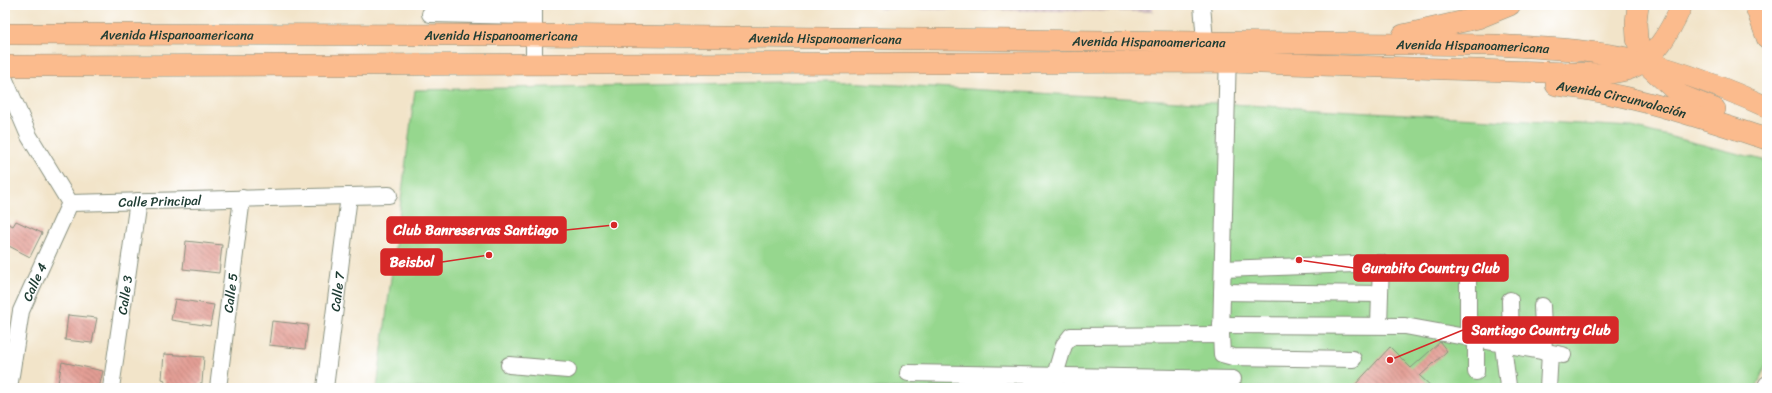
<svg xmlns="http://www.w3.org/2000/svg" width="1772" height="393" viewBox="0 0 1772 393" font-family="Sriracha,sans-serif">
<style>
.built{fill:#f7d0ce}
.industrial{fill:url(#industrial-grid)}
.pitch{fill:#96d78e;stroke:#5a8a61}
.building{fill:url(#building-back-hatch)}
.lines{fill:none;stroke-linecap:round;stroke-linejoin:round}
.minor-casing{stroke:#88907e;stroke-width:18}
.major-casing{stroke:#88907e;stroke-width:22}
.minor{stroke:#fff;stroke-width:16}
.major{stroke:#fbbb8d;stroke-width:21}
.labels{text-anchor:middle;stroke-width:3.5;stroke-linejoin:round;paint-order:stroke}
.street-label{font-size:13px;fill:#1f3d34;stroke:#fff}
.leader{fill:none;stroke:#d62828;stroke-width:1.5}
.callout-dot{fill:#d62828;stroke:#fff;stroke-width:1.5}
.callout{fill:#d62828;stroke:#d62828;stroke-width:1.5}
.callout-label{font-size:14px;text-anchor:middle;font-weight:bold;fill:#fff}
</style>
<defs>
<pattern id="industrial-grid" width="8" height="8" patternUnits="userSpaceOnUse"><rect width="8" height="8" fill="#d2bec4"/><path d="M0 4h8M4 0v8" fill="none" stroke="#aa9ca0"/></pattern>
<pattern id="building-back-hatch" width="6" height="6" patternUnits="userSpaceOnUse"><rect width="6" height="6" fill="#e39e94"/><path d="M-1 5l2 2M0 0l6 6M5-1l2 2" fill="none" stroke="#b7827a"/></pattern>
</defs>
<rect width="100%" height="100%" fill="#fff"/>
<filter id="ink" filterUnits="userSpaceOnUse"><feTurbulence type="fractalNoise" baseFrequency=".025" numOctaves="2"/><feDisplacementMap in="SourceGraphic" scale="8" xChannelSelector="R" yChannelSelector="G"/><feConvolveMatrix kernelMatrix="1 2 1 2 8 2 1 2 1" color-interpolation-filters="sRGB"/></filter>
<filter id="wash" filterUnits="userSpaceOnUse"><feTurbulence type="fractalNoise" baseFrequency=".012" numOctaves="4" result="noise"/><feDisplacementMap in="SourceGraphic" scale="16" xChannelSelector="R" yChannelSelector="G"/><feGaussianBlur stdDeviation="0.9" result="paint"/><feColorMatrix in="noise" values="0 0 0 0 0 0 0 0 0 0 0 0 0 0 0 0 0 1.4 0 .05"/><feComposite in="paint" operator="in"/></filter>
<g filter="url(#wash)">
<rect width="100%" height="100%" fill="#f2e4c9"/>
<path class="built" d="M1287,5h66v2h-66z"/>
<path class="industrial" d="M879,5h274v7l-274,-3z"/>
<path class="pitch" d="M828,81l804,46 135,34v202l-11,25h-1379l38,-298z"/>
<g id="blocks">
<path class="building" d="M16,221l26,12 -12,24 -25,-13v-22l8,4z
M186,241l36,4 -3,28 -36,-4z
M175,299l39,6 -4,21 -39,-6z
M68,315l29,3 -5,25 -27,-3z
M272,321l36,4 -3,24 -36,-4z
M1440,342l7,9 -27,25 13,12h-81l38,-41 21,21z
M164,354l40,3 -2,26h-2l-1,5h-35l1,-8 -3,-1z
M62,362l41,9 -4,17h-19l-22,-5z"/>
</g>
</g>
<g filter="url(#ink)">
<use href="#blocks" fill-opacity="0" stroke="#88907e" stroke-width="1"/>
<g class="lines">
<g class="minor-casing">
<g id="minor">
<path d="M1202,5l3,36"/>
<path d="M430,14l104,2"/>
<path d="M1228,51l-7,284 1,19 11,3 120,2"/>
<path d="M534,66v-61"/>
<path d="M5,80l24,56 41,67"/>
<path id="s1" d="M70,203l319,-8"/>
<path d="M1223,269l158,-6 -2,62"/>
<path d="M1468,275v63"/>
<path d="M1222,292l158,2"/>
<path d="M1510,300l1,46"/>
<path d="M1542,306l2,46"/>
<path d="M1221,325l184,1 158,29"/>
<path d="M1476,339v33"/>
<path d="M1503,345l5,41"/>
<path d="M509,365l59,5"/>
<path d="M908,373l325,6"/>
<path d="M1055,375l9,-30 7,-9 150,-1"/>
<path id="s2" d="M9,388l12,-77 49,-108"/>
<path id="s3" d="M111,388l27,-187"/>
<path id="s4" d="M218,388l24,-190"/>
<path id="s5" d="M325,388l24,-192"/>
<path d="M1548,388l2,-35"/>
<path d="M1765,388l2,-4"/>
</g>
</g>
<g class="major-casing">
<g id="major">
<path d="M1638,5l-2,17 1,17 6,22 37,34 35,14"/>
<path d="M1755,5l12,33"/>
<path id="s6" d="M5,34l528,1 962,10c49,3 101,4 149,17 42,11 83,27 123,45"/>
<path d="M1403,35l75,-17 32,-13"/>
<path d="M5,66l1223,-4 376,12c7,-1 15,-2 22,-4 29,-9 44,-39 56,-65"/>
<path id="s7" d="M1556,85c72,8 142,32 211,54"/>
</g>
</g>
<use href="#minor" class="minor"/>
<use href="#major" class="major"/>
</g>
</g>
<g class="labels">
<g class="street-label">
<text dy="5" stroke="none"><textPath href="#s6" startOffset="172">Avenida Hispanoamericana</textPath></text>
<text dy="5" stroke="none"><textPath href="#s6" startOffset="496">Avenida Hispanoamericana</textPath></text>
<text dy="5" stroke="none"><textPath href="#s6" startOffset="820">Avenida Hispanoamericana</textPath></text>
<text dy="5" stroke="none"><textPath href="#s6" startOffset="1144">Avenida Hispanoamericana</textPath></text>
<text dy="5" stroke="none"><textPath href="#s6" startOffset="1468">Avenida Hispanoamericana</textPath></text>
<text dy="5" stroke="none"><textPath href="#s7" startOffset="67">Avenida Circunvalación</textPath></text>
<text dy="5" stroke="none"><textPath href="#s1" startOffset="90">Calle Principal</textPath></text>
<text dy="5" stroke="none"><textPath href="#s2" startOffset="110">Calle 4</textPath></text>
<text dy="5" stroke="none"><textPath href="#s5" startOffset="97">Calle 7</textPath></text>
<text dy="5" stroke="none"><textPath href="#s4" startOffset="96">Calle 5</textPath></text>
<text dy="5" stroke="none"><textPath href="#s3" startOffset="94">Calle 3</textPath></text>
</g>
</g>
<path class="leader" d="M614 225L566 230M489 255L442 262M1299 260L1354 268M1390 360L1463 330"/>
<g class="callout-dot">
<circle cx="614" cy="225" r="4"/>
<circle cx="489" cy="255" r="4"/>
<circle cx="1299" cy="260" r="4"/>
<circle cx="1390" cy="360" r="4"/>
</g>
<g class="callout">
<rect x="387" y="217" width="179" height="26" rx="4"/>
<rect x="381" y="249" width="61" height="26" rx="4"/>
<rect x="1354" y="255" width="154" height="26" rx="4"/>
<rect x="1463" y="317" width="155" height="26" rx="4"/>
</g>
<g class="callout-label">
<text x="476" y="235">Club Banreservas Santiago</text>
<text x="412" y="267">Beisbol</text>
<text x="1431" y="273">Gurabito Country Club</text>
<text x="1541" y="335">Santiago Country Club</text>
</g>
<rect width="1772" height="393" fill="none" stroke="#fff" stroke-width="20"/>
</svg>
